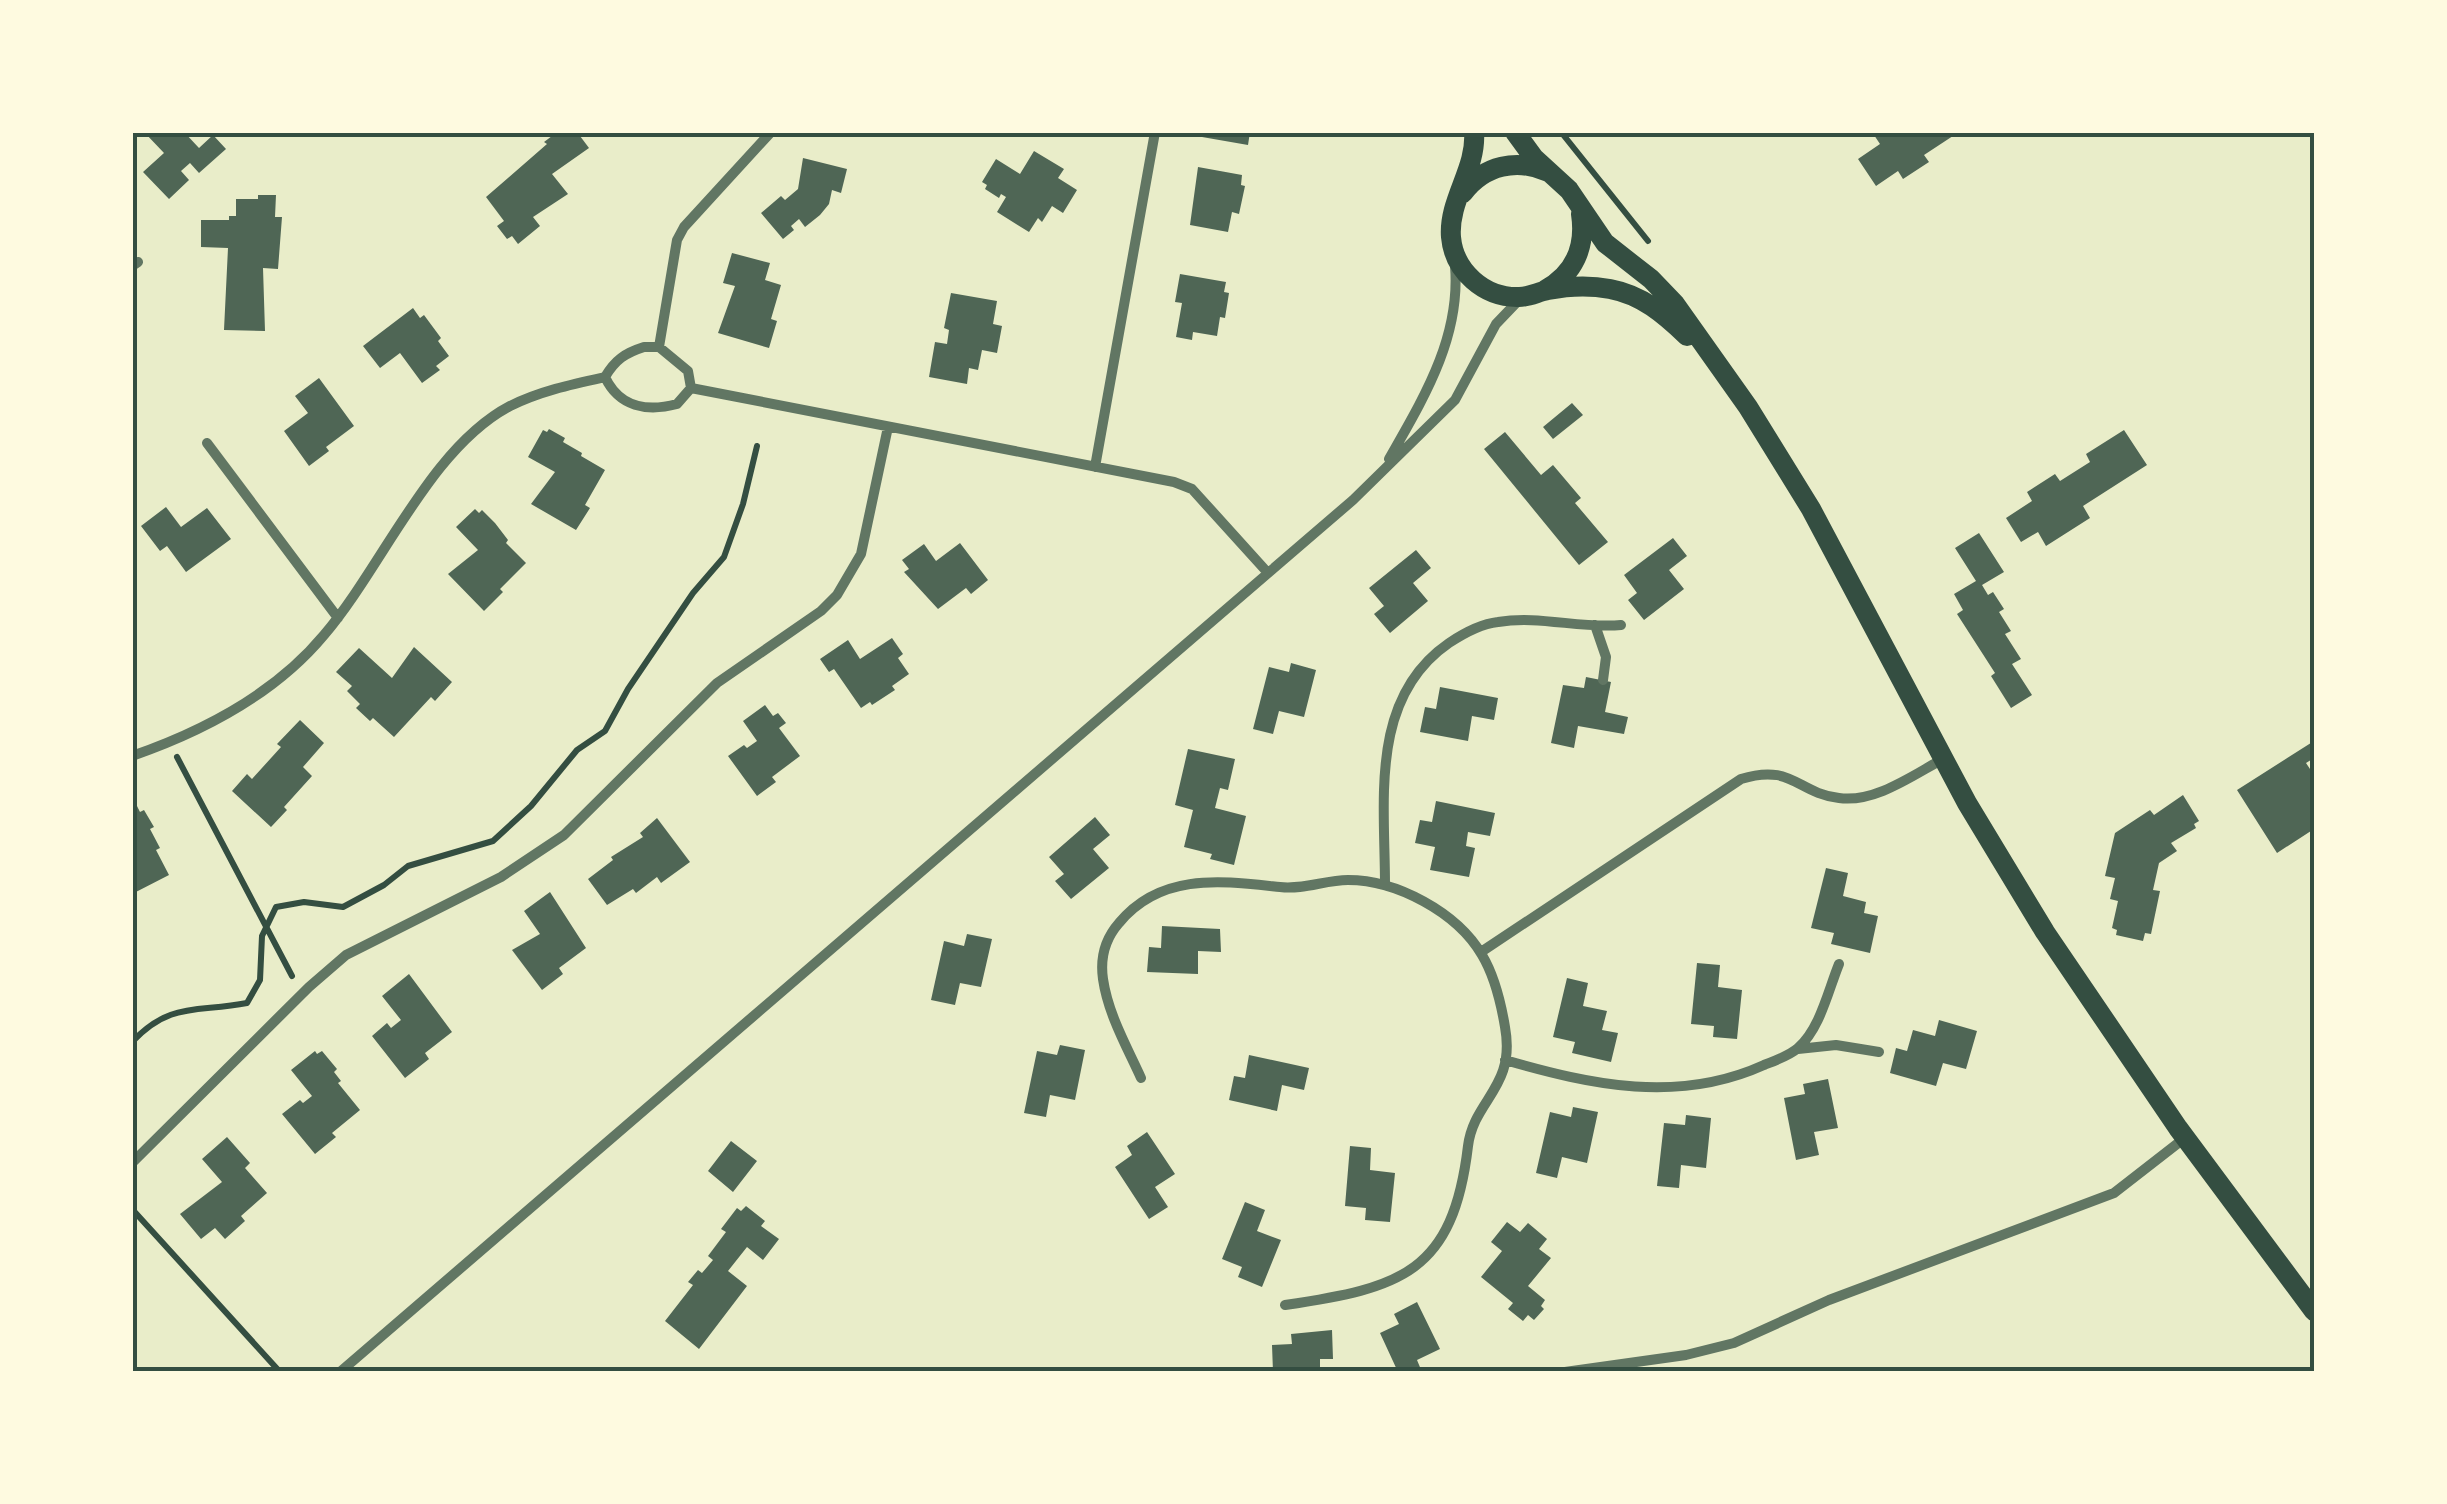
<svg xmlns="http://www.w3.org/2000/svg" width="2447" height="1504" viewBox="0 0 2447 1504" font-family="'Exo 2',sans-serif">
<style>
.building{fill:#4f6655}
.lines{fill:none;stroke-linecap:round;stroke-linejoin:round}
.path{stroke:#344e41;stroke-width:6}
.minor{stroke:#617663;stroke-width:10}
.secondary{stroke:#344e41;stroke-width:20}
.neatline{fill:none;stroke:#344e41;stroke-width:4}
</style>
<rect width="100%" height="100%" fill="#e9edc9"/>
<path class="building" d="M144,132h40l15,16 14,-13 13,14 -27,24 -9,-10 -9,8 8,9 -20,19 -26,-27 21,-19z
M549,132h28l12,16 -37,26 16,20 -35,23 7,9 -22,18 -6,-8 -5,3 -10,-13 7,-5 -18,-24 61,-53 -3,-2 8,-6z
M1203,132h47l-2,13 -46,-8z
M1877,132h82l-35,23 5,7 -26,17 -5,-8 -22,15 -18,-27 22,-15 -6,-9z
M1034,151l30,18 -6,9 19,12 -14,23 -11,-7 -10,16 -4,-4 -9,14 -32,-20 9,-15 -5,-3 -2,4 -14,-9 2,-4 -5,-3 14,-23 24,15z
M803,158l44,11 -6,24 -9,-3 -3,14 -9,11 -15,12 -6,-8 -8,7 3,4 -11,9 -22,-26 20,-17 4,4 13,-11z
M1198,167l44,8 -1,10 4,1 -6,28 -7,-2 -4,20 -38,-7z
M258,195h18l-1,22h7l-4,52 -15,-1 2,63 -41,-1 4,-82 -27,-1v-27h28v-4h7v-17h22z
M732,253l38,10 -5,17 16,5 -10,34 6,2 -8,27 -51,-15 17,-47 -12,-3z
M1180,274l46,8 -2,10 5,1 -4,25 -5,-1 -3,19 -24,-4 -1,8 -16,-3 6,-34 -7,-1z
M951,293l46,8 -4,23 9,2 -5,27 -15,-3 -4,20 -9,-2 -2,16 -38,-7 6,-35 12,2 2,-14 -5,-2z
M413,308l7,10 4,-3 17,23 -3,3 11,15 -13,10 4,4 -18,13 -22,-30 -20,15 -17,-22z
M319,378l35,48 -28,21 3,4 -20,15 -25,-35 24,-18 -13,-17z
M1572,403l11,12 -30,24 -10,-12z
M549,429l16,9 -2,4 19,11 -1,3 24,14 -20,35 5,3 -14,22 -45,-26 24,-32 -27,-15 15,-27 4,2z
M2124,430l23,35 -64,41 7,12 -44,28 -8,-14 -17,10 -15,-24 26,-17 -5,-9 28,-18 5,7 30,-19 -4,-8z
M1505,432l36,43 12,-10 28,33 -6,5 33,39 -29,23 -95,-116z
M166,507l15,20 26,-19 24,31 -45,33 -19,-26 -7,5 -19,-25z
M475,509l4,4 3,-3 13,13 13,17 -2,3 20,20 -26,26 3,3 -19,19 -36,-37 30,-24 -22,-23z
M1979,533l25,39 -22,13 6,10 5,-3 11,17 -5,3 12,19 -6,3 16,25 -9,5 20,31 -21,13 -20,-32 4,-3 -38,-59 6,-4 -9,-16 22,-13 -21,-33z
M1673,538l14,18 -18,14 15,19 -40,31 -16,-20 9,-7 -13,-18z
M960,543l28,37 -17,14 -5,-6 -28,21 -34,-37 5,-3 -7,-9 22,-16 12,17z
M1416,550l15,18 -18,15 15,18 -38,32 -16,-19 10,-8 -15,-18z
M892,638l11,16 -5,4 11,16 -17,12 3,4 -23,15 -2,-3 -9,6 -27,-39 -5,3 -9,-13 28,-19 12,19z
M414,647l38,35 -17,19 -4,-4 -37,40 -21,-19 -3,3 -14,-13 4,-4 -13,-13 5,-5 -16,-14 23,-24 33,30z
M1291,663l25,7 -12,47 -25,-6 -6,23 -20,-5 16,-62 20,5z
M1586,677l25,5 -6,30 23,5 -4,17 -46,-8 -4,22 -23,-5 12,-58 21,3z
M1440,687l58,11 -4,22 -22,-4 -4,25 -48,-9 5,-25 11,2z
M765,705l8,11 5,-3 8,10 -7,5 21,28 -28,21 4,5 -19,14 -29,-40 16,-11 3,3 10,-7 -14,-20z
M300,720l24,23 -21,24 9,9 -28,31 3,3 -16,17 -39,-36 15,-17 5,5 29,-32 -4,-3z
M2314,741v17l-8,5 6,9 2,-2v59l-37,24 -40,-63z
M1188,749l47,10 -7,31 -8,-2 -5,20 31,8 -12,49 -24,-6 2,-5 -28,-7 9,-37 -18,-5z
M2183,795l16,26 -5,3 2,4 -25,15 6,8 -18,12 -6,27 7,1 -9,43 -6,-1 -2,8 -27,-6 1,-5 -5,-2 6,-27 -8,-2 5,-21 -10,-2 10,-43 35,-23 4,5z
M1436,801l59,12 -5,23 -22,-4 -2,14 9,2 -6,29 -39,-7 5,-23 -20,-4 5,-23 12,2z
M137,806l3,6 4,-2 10,17 -4,2 10,19 -4,2 13,25 -37,19v-86z
M1095,817l15,18 -17,14 16,19 -38,31 -16,-18 9,-7 -15,-17z
M657,818l33,44 -29,21 -4,-6 -21,16 -3,-4 -26,16 -19,-26 25,-19 -2,-3 32,-20 -3,-4z
M1826,868l22,5 -5,23 23,6 -2,11 14,3 -8,37 -39,-9 3,-11 -23,-5z
M550,892l36,56 -27,20 4,6 -21,16 -30,-40 28,-16 -16,-23z
M1162,926l58,3 1,23 -23,-1v23l-51,-2 2,-25 12,1z
M967,934l25,5 -11,48 -21,-4 -5,22 -24,-5 13,-59 20,5z
M1697,963l23,2 -2,22 24,3 -5,49 -24,-2 1,-11 -23,-2z
M409,974l43,58 -27,21 4,6 -24,19 -33,-42 15,-13 4,5 10,-8 -19,-24z
M1567,978l21,5 -5,23 24,5 -5,19 16,3 -7,29 -39,-9 3,-11 -22,-5z
M1939,1020l38,11 -11,38 -23,-6 -7,23 -46,-13 6,-25 11,3 6,-21 22,6z
M1060,1045l25,5 -10,50 -25,-5 -4,22 -22,-4 13,-62 20,4z
M315,1051l2,3 5,-3 15,18 -3,3 7,9 -3,2 22,27 -28,23 4,4 -21,17 -33,-40 18,-14 3,3 9,-7 -21,-26z
M1249,1055l60,13 -5,22 -22,-5 -5,26 -48,-11 5,-24 11,2z
M1828,1079l10,49 -24,4 5,23 -23,5 -12,-62 21,-4 -2,-10z
M1573,1107l25,5 -11,51 -25,-6 -5,21 -21,-5 14,-61 21,5z
M1686,1115l25,3 -5,50 -25,-3 -2,23 -22,-2 7,-63 21,2z
M1147,1132l28,42 -20,13 13,20 -19,12 -34,-52 17,-12 -5,-9z
M227,1137l23,26 -5,5 22,25 -26,23 4,5 -20,18 -10,-11 -14,11 -21,-25 42,-32 -20,-23z
M731,1141l26,20 -24,31 -25,-21z
M1350,1146l21,2 -1,22 25,3 -5,49 -25,-2 1,-12 -21,-2z
M1245,1202l20,8 -8,21 24,9 -19,47 -24,-10 4,-10 -20,-8z
M746,1206l19,15 -4,5 18,13 -16,21 -16,-13 -19,24 19,15 -48,63 -34,-28 28,-36 -5,-3 10,-12 4,3 11,-13 -5,-4 18,-24 -5,-3 16,-21 4,3z
M1507,1222l13,10 8,-9 19,16 -8,10 12,9 -23,28 17,14 -4,6 3,3 -10,11 -6,-5 -5,6 -15,-12 5,-6 -32,-26 21,-26 -11,-9z
M1417,1302l23,47 -23,11 5,12h-24l-18,-39 19,-9 -5,-10z
M1332,1330l1,29h-13v13h-47l-1,-27 20,-1 -1,-10z"/>
<g class="lines">
<path class="path" d="M1561,132l87,109
M177,757l115,219
M132,1042c39,-41 65,-29 115,-39l13,-23 2,-44 14,-29 28,-5 39,5 41,-22 24,-19 85,-25 38,-35 46,-56 28,-19 23,-42 65,-96 31,-36 19,-53 14,-58
M132,1209l148,163"/>
<path class="minor" d="M132,266l6,-4
M644,347h15l29,24 3,17 -14,16c-30,8 -58,3 -72,-27 10,-17 20,-24 39,-30z
M659,347l18,-107 7,-13 87,-95
M691,388l483,94 18,7 76,84
M207,443l131,175
M1389,459c34,-60 72,-121 66,-193
M1095,467l60,-335
M1595,625l11,32 -3,23
M132,756c72,-25 143,-62 192,-121 59,-69 106,-187 186,-229 30,-15 63,-22 95,-29
M1385,885c0,-85 -16,-187 64,-242 15,-10 31,-19 49,-21 42,-7 82,7 123,3
M1481,952l260,-173c51,-16 56,14 98,19 36,5 74,-23 104,-39
M1798,1049l38,-4 43,7
M1505,1060c87,25 173,44 259,5 10,-4 25,-9 34,-17 22,-19 30,-57 41,-84
M1141,1078c-14,-31 -33,-64 -38,-99 -3,-21 2,-40 16,-56 42,-51 103,-42 161,-36 24,3 45,-7 68,-7 48,0 109,32 134,75 12,20 19,48 23,72 11,61 -31,72 -37,119 -15,127 -67,142 -183,159
M132,1163l177,-176 37,-32 155,-78 63,-42 153,-152 104,-72 16,-16 24,-41 27,-127
M340,1372l1013,-872 102,-100 41,-76 22,-23
M1565,1372l121,-17 48,-12 95,-43 285,-107 72,-56"/>
<path class="secondary" d="M1474,132c3,37 -26,68 -23,105 3,34 33,61 68,60 10,0 19,-5 29,-7 20,-4 42,-5 62,-1 32,6 54,25 77,47
M1515,132l19,26 35,32 36,53 46,36 24,25 73,103 63,102 156,294 78,129 133,196 136,183
M1463,193c21,-28 54,-35 85,-21
M1545,290c29,-16 41,-43 36,-76"/>
</g>
<rect width="2447" height="1504" fill="none" stroke="#fefae0" stroke-width="270"/>
<rect x="135" y="135" width="2177" height="1234" class="neatline"/>
</svg>
